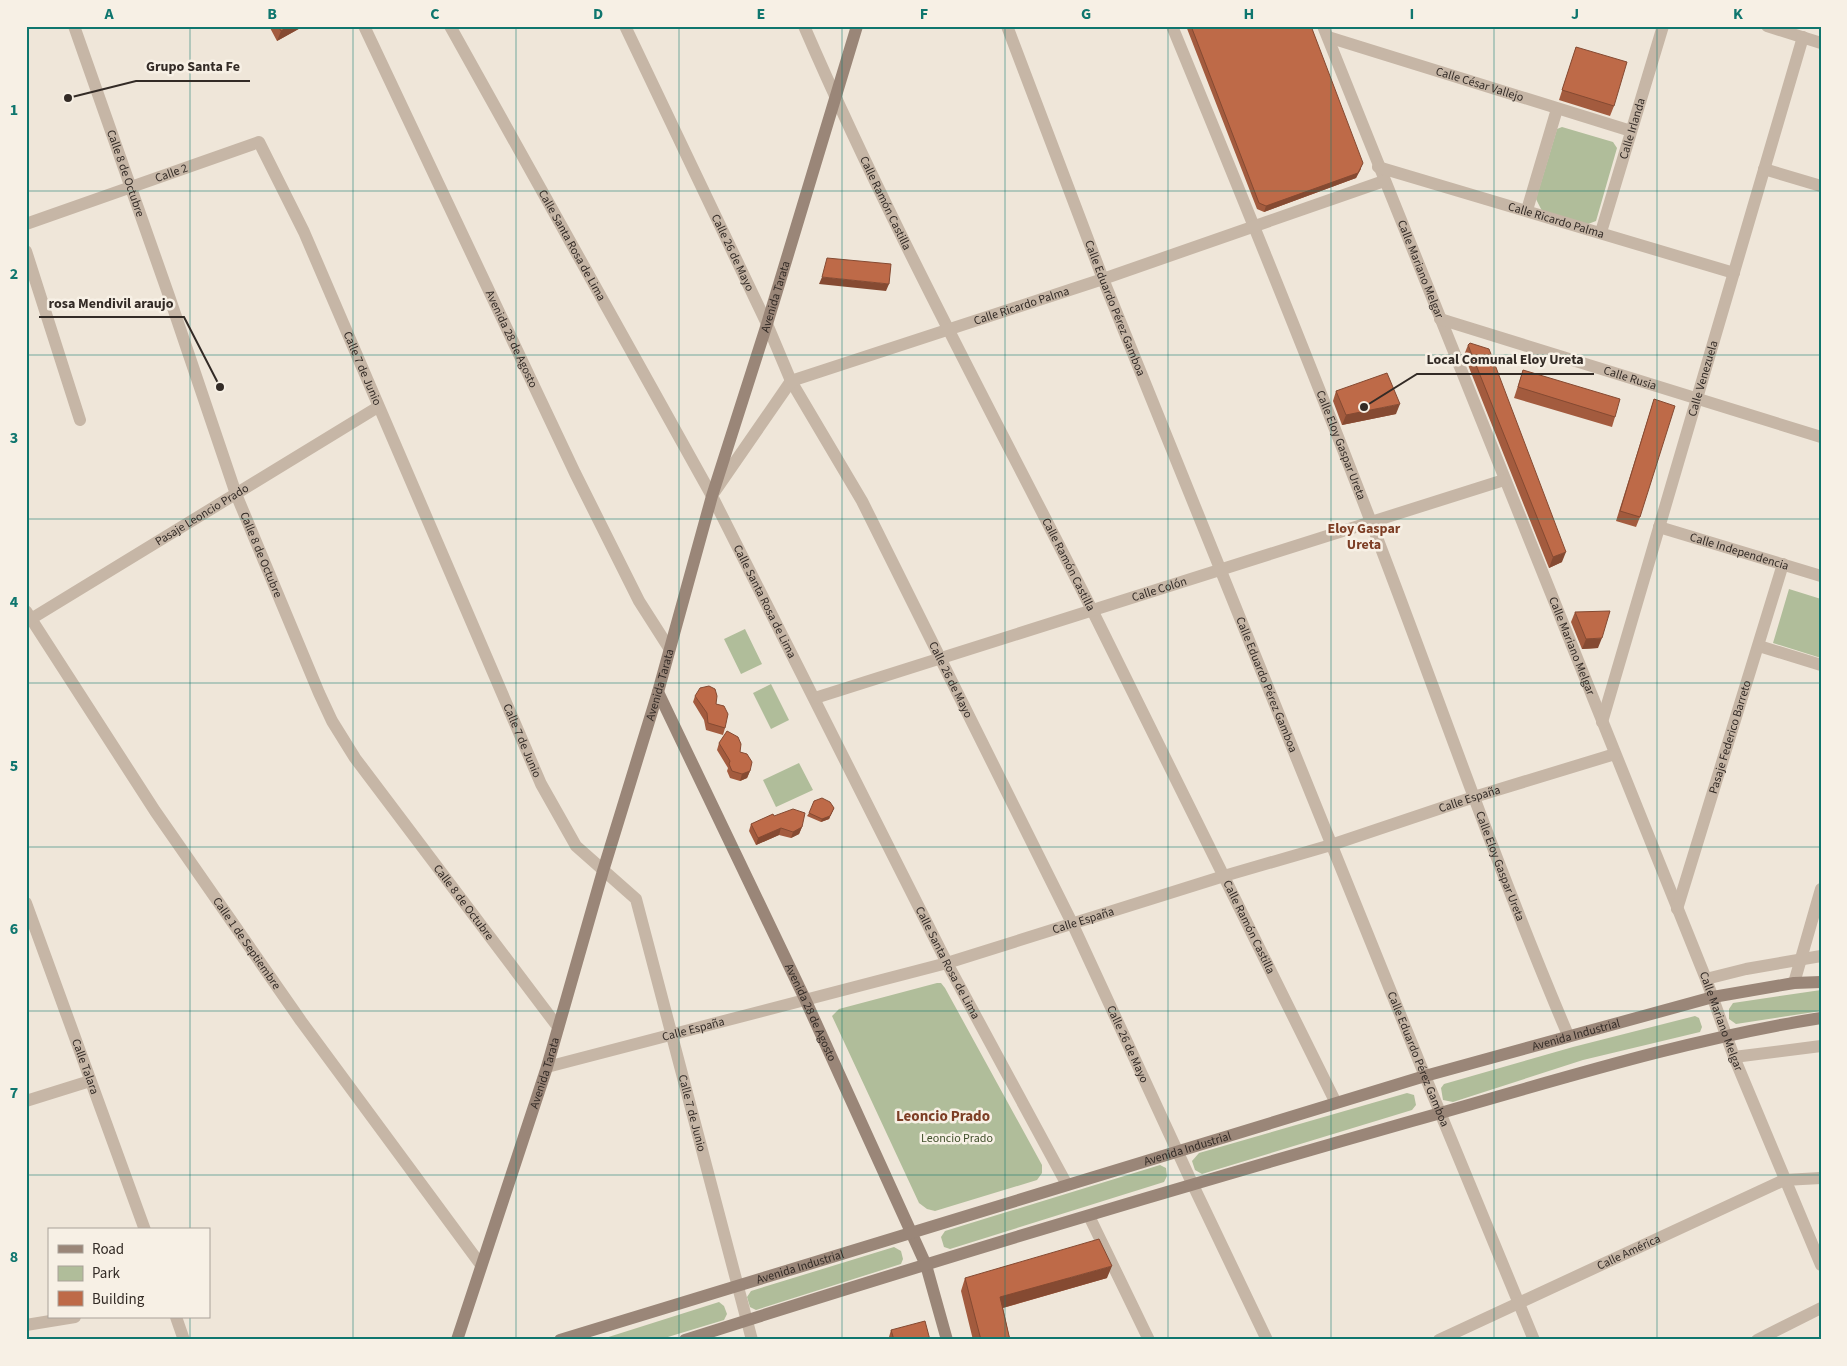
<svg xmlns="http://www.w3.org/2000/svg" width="1847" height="1366" viewBox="0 0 1847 1366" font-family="'Source Sans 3',sans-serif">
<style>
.green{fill:#b0bd9a}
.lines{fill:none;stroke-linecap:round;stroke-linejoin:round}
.street{stroke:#c6b6a6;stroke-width:12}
.secondary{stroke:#9a8678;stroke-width:12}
.wall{fill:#a35b3e}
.shaded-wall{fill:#854a32}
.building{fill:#be6a48;stroke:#854a32}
.grid{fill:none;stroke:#0f766e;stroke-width:1;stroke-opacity:0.55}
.labels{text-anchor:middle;stroke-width:5;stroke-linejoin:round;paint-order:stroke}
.street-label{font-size:12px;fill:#332b26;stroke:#f7f0e5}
.park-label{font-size:12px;fill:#41502c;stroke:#f7f0e5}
.neighbourhood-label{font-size:14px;font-weight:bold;fill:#7d3e25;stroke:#f7f0e5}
.quarter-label{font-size:15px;font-weight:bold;fill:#7d3e25;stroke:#f7f0e5}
.leader{fill:none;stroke:#332b26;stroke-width:2}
.callout-dot{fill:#332b26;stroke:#f7f0e5;stroke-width:2}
.callout-label{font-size:14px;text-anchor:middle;font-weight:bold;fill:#332b26;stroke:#f7f0e5;stroke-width:5;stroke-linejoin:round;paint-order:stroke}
.neatline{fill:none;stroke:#0f766e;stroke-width:2}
.grid-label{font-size:16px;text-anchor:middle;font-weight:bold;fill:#0f766e}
</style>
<rect width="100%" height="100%" fill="#efe6d9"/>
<path class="green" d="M1562,127l51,15 4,6 -21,73 -8,3 -46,-13 -6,-12 21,-70z
M1789,589l32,10v59l-48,-15z
M745,629l17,35 -21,10 -17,-35z
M771,684l18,36 -18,9 -18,-36z
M799,763l14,27 -37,17 -13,-27z
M937,983h4l4,5 97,177v8l-5,7 -102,31 -8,-2 -8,-6 -87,-187 7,-7z
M1821,990v21l-85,13 -7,-5v-10l4,-6z
M1695,1016l4,2 3,9 -2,5 -117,28 -130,42 -10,-2 -2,-12 3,-4 129,-37z
M1407,1093l7,2 2,10 -4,5 -210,64 -7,-4 -3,-9 7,-8z
M1160,1165l6,3 1,8 -3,6 -214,67 -6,-2 -3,-10 4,-6z
M894,1247l7,4 2,8 -2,5 -145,46 -6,-3 -3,-10 4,-6z
M719,1302l5,4 3,8 -3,6 -66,20h-59z"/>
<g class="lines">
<g class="street">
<path id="s1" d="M74,26l95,270 67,198 83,199 13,28 23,37 203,269"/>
<path id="s2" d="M364,26l211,447 64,128 30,47"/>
<path id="s3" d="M450,26l262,470 235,467 119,220"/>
<path id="s4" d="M625,26l142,298 24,57 71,120 211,424 119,258 75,157"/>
<path id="s5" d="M804,26c86,199 190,390 288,584 82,163 162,327 243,491"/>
<path id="s6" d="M1007,26l96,253 322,797 109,264"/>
<path id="s7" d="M1172,26c68,165 135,329 199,496 66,171 125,344 197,513"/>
<path id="s8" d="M1323,26l383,953 28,78 87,208"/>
<path d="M1767,26l54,17"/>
<path id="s9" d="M1328,37l303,94"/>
<path id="s10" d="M1378,167l356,106"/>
<path d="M1764,169l57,17"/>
<path d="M1527,210l30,-101"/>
<path id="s11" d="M26,224l233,-82 45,90 237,552 35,62 60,53 116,441"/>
<path id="s12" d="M1601,232l62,-206"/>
<path d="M26,251l54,169"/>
<path id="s13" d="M1440,319l381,118"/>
<path id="s14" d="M715,491l76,-110 312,-102 281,-98"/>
<path id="s15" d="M1659,527l162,49"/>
<path id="s16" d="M26,611l129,200 146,210 180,244"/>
<path id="s17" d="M26,622l352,-215"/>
<path d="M1759,646l62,19"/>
<path id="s18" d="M815,698l689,-218"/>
<path id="s19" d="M1602,722l201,-685"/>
<path id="s20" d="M26,903l119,327"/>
<path id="s21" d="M1677,909l106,-345"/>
<path d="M1706,979l40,-10 75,-13"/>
<path d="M1794,983l27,-94"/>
<path d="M1734,1057l87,-11"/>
<path id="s22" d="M547,1067l400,-104 277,-87 107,-31 143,-48 141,-43"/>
<path d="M26,1101l64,-20"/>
<path d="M1089,1216l60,124"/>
<path d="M176,1317l8,23"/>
<path d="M26,1325l49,-8"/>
<path id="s23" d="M1439,1340l345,-160 37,-2"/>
<path d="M1757,1340l64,-32"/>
</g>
<g class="secondary">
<path id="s24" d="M658,692l147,307 121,266 21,75"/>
<path id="s25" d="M457,1340l90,-273 56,-196 55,-179 54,-196 55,-172 90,-298"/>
<path id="s26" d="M560,1340l865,-264 288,-79 81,-14 27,-1"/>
<path d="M685,1340c241,-77 484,-150 727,-219 136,-38 269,-81 409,-103"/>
</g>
</g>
<path class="wall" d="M269,26h35l-27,15z
M1186,26h125l50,143 -5,9 -92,34 -7,-3z
M1576,47l38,59 -4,10 -51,-16z
M1468,345l94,217 -13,6 -85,-213z
M1523,370l92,47 -3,10 -98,-29z
M1336,391l60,23 -54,11 -9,-24z
M1654,399l-14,118 -4,10 -20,-6z
M1575,612l23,36 -16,1 -11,-27z
M695,696l21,8 9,24 -2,7 -17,-5 -2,-10 -11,-18z
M719,743l21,9 10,19 -3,7 -7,3 -10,-3 -3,-7 1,-3 -11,-18z
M834,808l-5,11 -8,3 -14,-6 2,-3z
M774,816l28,11 -3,7 -8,4 -12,-3 -23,10 -7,-14 2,-7z
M965,1278h142l-104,30 7,32h-37l-12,-49z
M891,1330l39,10h-41v-3z"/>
<path class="shaded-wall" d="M289,26h15l-27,15 4,-10z
M1363,163l-7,15 -92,34 2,-6z
M822,277l67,7 -3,7 -67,-7z
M1400,404l-4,10 -54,11 4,-10z
M1566,552l-4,10 -13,6 4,-11z
M1602,638l-4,10 -16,1 4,-10z
M750,771l-3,7 -7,3 2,-7z
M834,808l-5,11 -8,3 1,-3z
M802,827l-3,7 -8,4 2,-6z
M781,828l-2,7 -23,10 2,-7z
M1112,1266l-5,12 -112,32 5,-13z"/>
<path class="building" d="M278,26h11l-8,5z
M1191,26h120l52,137 -5,10 -92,33 -7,-3z
M1576,47l51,15 -13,44 -52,-16z
M827,258l64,6 -2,20 -67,-7z
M1470,343l19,6 77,203 -13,5 -85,-212z
M1523,370l97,29 -5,18 -97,-30z
M1387,373l13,31 -54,11 -10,-24z
M1654,399l21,7 -35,111 -20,-6z
M1610,611l-8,27 -16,1 -11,-27z
M709,686l6,3 2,7 -1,8 8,2 4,8 -3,14 -17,-5 -1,-10 -12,-17 5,-8z
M727,731l11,6 3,7 -1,8 7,2 5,8 -2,9 -8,3 -10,-3 -3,-7 1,-3 -11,-18z
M822,798l8,4 4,6 -4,8 -8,3 -13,-6 5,-12z
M793,809l12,4 -3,14 -9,5 -12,-4 -23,10 -7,-14 22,-10 1,2z
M1099,1239l13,27 -112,31 10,43h-29l-16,-62z
M925,1321l5,19h-36l-3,-10z"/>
<path class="grid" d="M190,26v1204M353,26v1314M516,26v1314M679,26v1314M842,26v1314M1005,26v1314M1168,26v1314M1331,26v1314M1494,26v1314M1657,26v1314M26,191h1795M26,355h1795M26,519h1795M26,683h1795M26,847h1795M26,1011h1795M26,1175h1795M190,1317v23"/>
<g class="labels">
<g class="street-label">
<text dy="4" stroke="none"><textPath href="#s9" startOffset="159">Calle César Vallejo</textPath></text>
<text dy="4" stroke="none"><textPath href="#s12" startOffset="108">Calle Irlanda</textPath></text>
<text dy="4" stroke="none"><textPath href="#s1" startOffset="156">Calle 8 de Octubre</textPath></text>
<text dy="4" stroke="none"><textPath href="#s11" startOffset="154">Calle 2</textPath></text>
<text dy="4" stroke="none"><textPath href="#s5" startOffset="195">Calle Ramón Castilla</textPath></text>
<text dy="4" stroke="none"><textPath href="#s10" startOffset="186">Calle Ricardo Palma</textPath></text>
<text dy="4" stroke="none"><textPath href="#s3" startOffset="251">Calle Santa Rosa de Lima</textPath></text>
<text dy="4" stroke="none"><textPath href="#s4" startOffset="251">Calle 26 de Mayo</textPath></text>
<text dy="4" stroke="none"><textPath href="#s8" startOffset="262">Calle Mariano Melgar</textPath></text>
<text dy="4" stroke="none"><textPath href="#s25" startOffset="1091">Avenida Tarata</textPath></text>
<text dy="4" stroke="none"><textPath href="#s14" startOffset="376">Calle Ricardo Palma</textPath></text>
<text dy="4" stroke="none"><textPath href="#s6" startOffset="302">Calle Eduardo Pérez Gamboa</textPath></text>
<text dy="4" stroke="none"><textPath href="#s2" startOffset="346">Avenida 28 de Agosto</textPath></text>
<text dy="4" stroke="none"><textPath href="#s11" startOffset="496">Calle 7 de Junio</textPath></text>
<text dy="4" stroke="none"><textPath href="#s13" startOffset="199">Calle Rusia</textPath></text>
<text dy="4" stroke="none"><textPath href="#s19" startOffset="358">Calle Venezuela</textPath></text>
<text dy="4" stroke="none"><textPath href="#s7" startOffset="452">Calle Eloy Gaspar Ureta</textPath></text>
<text dy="4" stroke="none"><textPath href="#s17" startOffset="206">Pasaje Leoncio Prado</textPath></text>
<text dy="4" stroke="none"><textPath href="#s15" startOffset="84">Calle Independencia</textPath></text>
<text dy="4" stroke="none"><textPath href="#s1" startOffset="561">Calle 8 de Octubre</textPath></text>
<text dy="4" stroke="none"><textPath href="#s5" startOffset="600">Calle Ramón Castilla</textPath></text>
<text dy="4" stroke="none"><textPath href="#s18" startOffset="361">Calle Colón</textPath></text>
<text dy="4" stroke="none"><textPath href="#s3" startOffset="656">Calle Santa Rosa de Lima</textPath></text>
<text dy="4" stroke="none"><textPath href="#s8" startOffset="668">Calle Mariano Melgar</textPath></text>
<text dy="4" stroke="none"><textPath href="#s4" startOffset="731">Calle 26 de Mayo</textPath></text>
<text dy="4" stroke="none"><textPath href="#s25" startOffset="686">Avenida Tarata</textPath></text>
<text dy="4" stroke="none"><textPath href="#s6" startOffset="708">Calle Eduardo Pérez Gamboa</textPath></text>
<text dy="4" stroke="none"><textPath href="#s21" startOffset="180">Pasaje Federico Barreto</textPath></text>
<text dy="4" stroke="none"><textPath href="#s11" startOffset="901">Calle 7 de Junio</textPath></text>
<text dy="4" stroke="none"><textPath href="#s22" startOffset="961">Calle España</textPath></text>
<text dy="4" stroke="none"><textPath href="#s7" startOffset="902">Calle Eloy Gaspar Ureta</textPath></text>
<text dy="4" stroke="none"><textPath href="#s1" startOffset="966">Calle 8 de Octubre</textPath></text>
<text dy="4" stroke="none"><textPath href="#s22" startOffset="556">Calle España</textPath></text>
<text dy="4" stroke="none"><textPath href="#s5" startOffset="1005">Calle Ramón Castilla</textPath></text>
<text dy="4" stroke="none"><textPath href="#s16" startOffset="399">Calle 1 de Septiembre</textPath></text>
<text dy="4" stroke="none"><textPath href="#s3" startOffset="1061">Calle Santa Rosa de Lima</textPath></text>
<text dy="4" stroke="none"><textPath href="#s24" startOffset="355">Avenida 28 de Agosto</textPath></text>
<text dy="4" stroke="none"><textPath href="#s8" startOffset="1072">Calle Mariano Melgar</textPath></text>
<text dy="4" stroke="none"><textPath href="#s22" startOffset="151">Calle España</textPath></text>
<text dy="4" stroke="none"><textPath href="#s26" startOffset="1061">Avenida Industrial</textPath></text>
<text dy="4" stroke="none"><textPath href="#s4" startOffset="1136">Calle 26 de Mayo</textPath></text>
<text dy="4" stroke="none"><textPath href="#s6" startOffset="1112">Calle Eduardo Pérez Gamboa</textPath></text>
<text dy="4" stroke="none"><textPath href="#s20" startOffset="174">Calle Talara</textPath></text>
<text dy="4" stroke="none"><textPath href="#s25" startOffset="281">Avenida Tarata</textPath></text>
<text dy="4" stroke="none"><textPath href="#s11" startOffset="1321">Calle 7 de Junio</textPath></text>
<text dy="4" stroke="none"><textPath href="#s26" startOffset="656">Avenida Industrial</textPath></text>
<text dy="4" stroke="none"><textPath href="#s23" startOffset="209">Calle América</textPath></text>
<text dy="4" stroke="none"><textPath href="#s26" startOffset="251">Avenida Industrial</textPath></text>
</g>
<g class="park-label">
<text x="957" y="1142">Leoncio Prado</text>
</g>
<g class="neighbourhood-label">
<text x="1364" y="533">Eloy Gaspar<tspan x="1364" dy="16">Ureta</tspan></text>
</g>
<g class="quarter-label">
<text x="943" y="1121">Leoncio Prado</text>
</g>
</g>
<path class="leader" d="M68 98L136 81H250M220 387L184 317H39M1364 407L1417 374H1594"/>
<g class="callout-dot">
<circle cx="68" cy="98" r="5"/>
<circle cx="220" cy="387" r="5"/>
<circle cx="1364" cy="407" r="5"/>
</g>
<g class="callout-label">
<text x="193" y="71">Grupo Santa Fe</text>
<text x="111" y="308">rosa Mendivil araujo</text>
<text x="1505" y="364">Local Comunal Eloy Ureta</text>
</g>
<rect width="1847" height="1366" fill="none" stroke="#f7f0e5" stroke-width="55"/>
<rect x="48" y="1228" width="162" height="90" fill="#f7f0e5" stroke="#a9a199"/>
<rect x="58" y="1245" width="25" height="8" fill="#9a8678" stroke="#a9a199"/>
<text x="92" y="1254" font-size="15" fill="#332b26">Road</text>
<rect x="58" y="1266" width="25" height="15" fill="#b0bd9a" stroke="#a9a199"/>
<text x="92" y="1278" font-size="15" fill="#332b26">Park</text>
<rect x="58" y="1291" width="25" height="15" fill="#be6a48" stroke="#a9a199"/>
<text x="92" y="1304" font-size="15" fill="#332b26">Building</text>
<rect x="28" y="28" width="1792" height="1310" class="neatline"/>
<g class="grid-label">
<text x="109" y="19">A</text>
<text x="272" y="19">B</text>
<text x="435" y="19">C</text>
<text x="598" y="19">D</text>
<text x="761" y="19">E</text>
<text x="924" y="19">F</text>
<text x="1086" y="19">G</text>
<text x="1249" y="19">H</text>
<text x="1412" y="19">I</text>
<text x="1575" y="19">J</text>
<text x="1738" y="19">K</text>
<text x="14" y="115">1</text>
<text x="14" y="279">2</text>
<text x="14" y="443">3</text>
<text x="14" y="607">4</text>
<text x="14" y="771">5</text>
<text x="14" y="934">6</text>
<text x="14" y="1098">7</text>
<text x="14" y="1262">8</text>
</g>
</svg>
